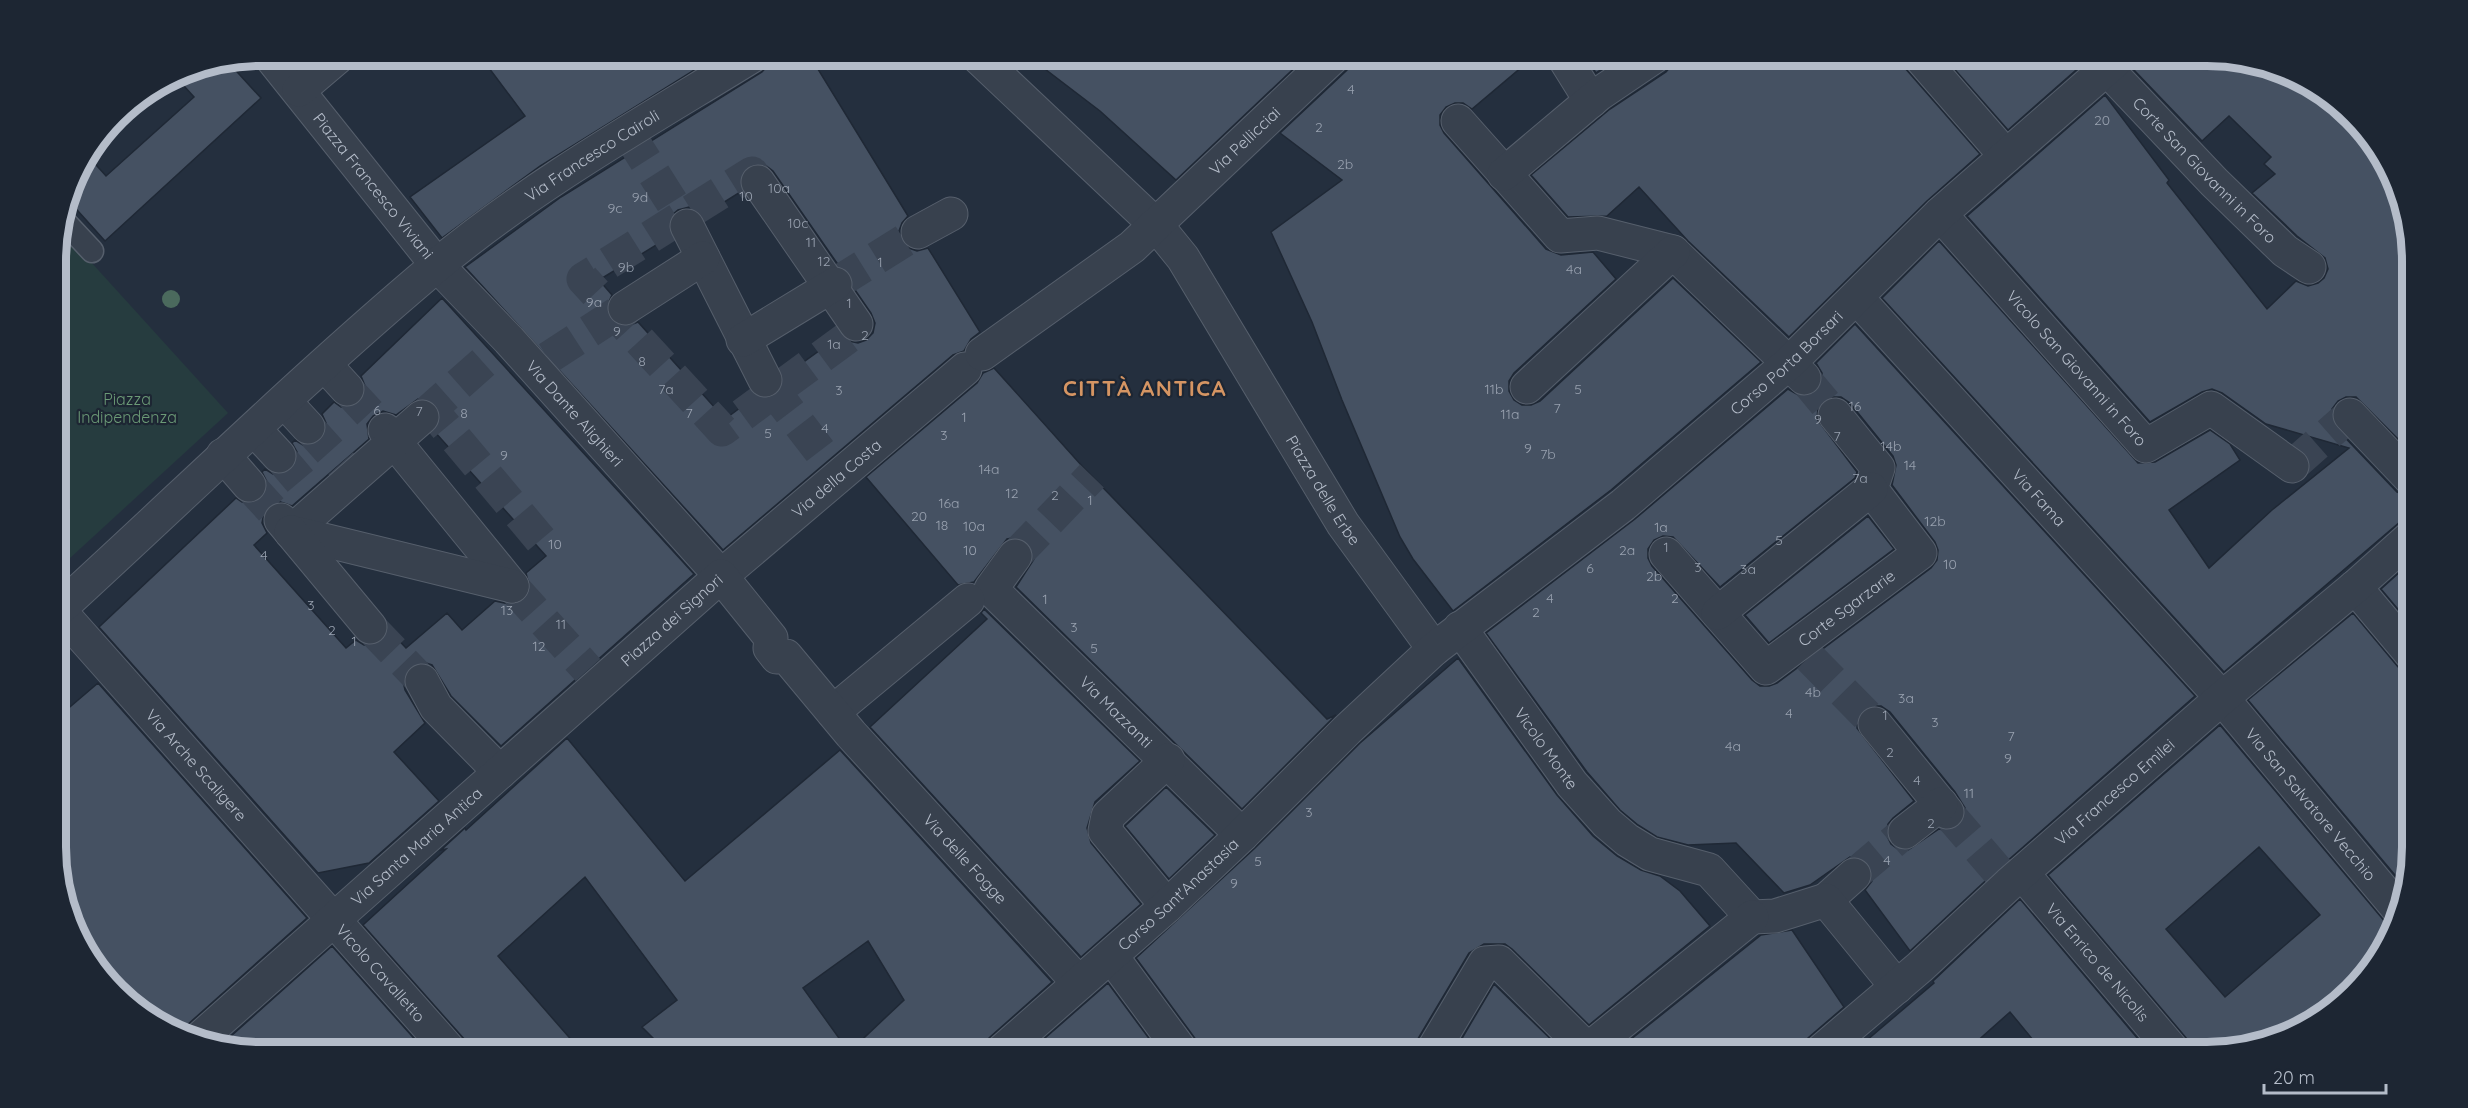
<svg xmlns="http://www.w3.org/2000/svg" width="2468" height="1108" viewBox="0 0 2468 1108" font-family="Quicksand,sans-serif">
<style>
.green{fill:#263c3f}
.building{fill:#455162;stroke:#1f2835;stroke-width:1.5;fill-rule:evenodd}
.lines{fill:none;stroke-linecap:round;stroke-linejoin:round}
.street-tunnel{stroke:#3a4453;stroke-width:33;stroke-dasharray:33 16;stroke-linecap:butt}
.lane-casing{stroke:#565f6c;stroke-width:25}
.street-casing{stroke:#565f6c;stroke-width:35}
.lane{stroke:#38414e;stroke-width:22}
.street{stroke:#38414e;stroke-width:33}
.tree{fill:#4b6a5d}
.labels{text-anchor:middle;stroke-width:4.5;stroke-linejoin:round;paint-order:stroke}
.number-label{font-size:14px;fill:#98a1af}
.street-label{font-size:16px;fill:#b4bcc9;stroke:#1d2633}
.park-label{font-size:16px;fill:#6b9a76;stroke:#1d2633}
.district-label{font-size:22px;font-weight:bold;letter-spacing:1.5px;fill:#d59563;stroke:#1d2633}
.rim{fill:none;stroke:#b4bcc9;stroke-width:8}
</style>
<rect width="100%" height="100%" fill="#242f3e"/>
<path class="green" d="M61,229l167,184 -171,157 -1,-323z"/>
<path class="building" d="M480,56h237l-177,110 -98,72 -32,-41 115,-81z
M771,56h39l98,160 -6,7 -3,8 3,10 7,7 8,3 11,-3 52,84 -9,7 -7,12 -11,4 -230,195 -258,-283 96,-70 201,-125 6,-7zM756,163l9,2 8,6 66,95 12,8 2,13 18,26 4,10 -2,10 -7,7 -8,3 -9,-2 -8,-6 -58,42 -2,13 -7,6 -9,3 -9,-3 -31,23 -87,-97 -13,5 -8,-2 -7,-6 -4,-11 6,-13 -13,-15 72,-44 -3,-12 3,-8 7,-6 11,-3 13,9 40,-25 -3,-8 2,-10 6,-6z
M1028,56h279l-131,124 -76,-69z
M1352,56h183l-63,53 -9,-6h-8l-9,4 -6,8v10l4,8 102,116 15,6 32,-3 23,27 -102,94 -5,8v10l5,9 8,5h9l9,-4 133,-123 88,84 -150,128 -158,121 -40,-52 -13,-22 -58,-137 -30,-78 -41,-90 71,-52 -62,-47 67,-63z
M1585,56h37l-26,17z
M1674,56h227l4,12 75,86 -53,47 -138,136 -101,-96 -49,-54 -32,29 -39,1 -37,-42 79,-66 56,-37 6,-7z
M1943,56h149l-84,74z
M2139,56h68l78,15 85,65 41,99v217l-55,-55h-10l-8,4 -6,8v10l4,9 61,64 15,5v21l-12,4 -176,150 -342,-374 57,-57 199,222 17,-1 55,-32 20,14 10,16 -71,50 40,58 63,-58 77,-62 -83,-24 -44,-31 -10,-4 -10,3 -52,30 -183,-206 138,-121 64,85 -2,3 100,126 29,-28 12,5 10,-3 6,-5 4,-9 -3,-11 -28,-22 -45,-43 23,-19 -11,-10 7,-7 -42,-41 -27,25 -68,-71z
M228,62l33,36 -156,143 -36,-40 8,-31 11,-14 18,20 88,-79 -19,-21 8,-5z
M442,298l252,276 -193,172 -50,-50 -19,-31 -9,-3 -10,3 -7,7 -3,9 2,9 20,33 -31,29 45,49 -70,62 -51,10 -219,-246 137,-129 6,4 10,1 10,-4 4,-7 1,-10 -5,-10 3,-3 8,5h10l9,-5 5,-8v-9l-5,-9 3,-3 8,5h9l9,-5 5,-8v-9l-4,-9 12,-12 7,5h9l10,-5 5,-7v-9l-4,-10zM418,399h11l7,6 4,8v9l-6,9 112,125 -20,17 4,17 -6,10 -10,5 -19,-4 -33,29 -15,-17 -41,35 -18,-19 -7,13 -8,3h-9l-8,-5 -10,8 -92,-103 13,-12 -5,-10 2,-10 5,-7 9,-5 14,5 77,-67 -2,-15 6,-8 10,-5 13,4z
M1855,324l340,372 -198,174 -87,81 -45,-61 7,-9v-9l-4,-9 -8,-6h-10l-40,28 -26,8 -48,-50 -48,2 -31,-8 -19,-12 -18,-15 -33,-38 -101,-139 149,-114 153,-130 12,7h9l8,-5 5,-8v-10l-6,-10zM1831,397h10l9,6 43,53 3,9 -4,20 43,57 3,8 -1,10 -6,8 -154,115 -8,3h-9l-8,-6 -100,-114 -4,-8v-9l6,-9 9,-4 10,1 47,50 135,-109 2,-6 -40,-53 1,-11 6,-8zM1871,706h10l9,6 65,80 10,16 -1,11 -6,8 -9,4 -10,-2 -31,21h-9l-8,-6 -5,-10 2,-10 5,-6 21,-17 -57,-73 1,-11 5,-7z
M994,368l88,98 245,253 9,-4 -94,94 -226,-222 18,-28 -2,-10 -6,-8 -8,-4 -11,2 -33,43 -16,3 -92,-108 111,-94 6,-10z
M1868,516l26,33 -125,94 -24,-28z
M2412,561v65l-31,-37z
M984,609l156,152 -45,41 -8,26 4,15 50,61 -60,53 -211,-230 117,-108 -6,-6z
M2353,613l45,54 14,6v174l-7,40 -157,-187z
M1458,658l99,137 36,41 24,20 24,14 19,6 20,15 30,35 -121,99 -77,-76 -7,-5h-21l-15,9 -53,89 -3,10h-213l-3,-11 -61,-83 119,-110 105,-105z
M98,683l209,235 -121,108 -6,9 -82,-63 -41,-98v-156z
M2220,725l166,198 8,6 -62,81 -59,31 -53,11h-28l-4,-12 -140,-165zM2259,847l61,68 -95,82 -59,-68z
M567,738l118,143 155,-131 212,232 -63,56 -6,14h-316l-25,-25 35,-27 -92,-123 -87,79 84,96h-113l-4,-12 -102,-115 83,-76 -5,1 24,-22 1,2zM868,941l36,59 -55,52 -46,-64z
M1166,787l49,48 -46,44 -44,-53z
M2020,899l129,153h-106l-33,-40 -45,40h-112l81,-69 -1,-2z
M1792,930l52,77 -36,31 -8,14h-185l146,-117z
M332,946l94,106 -165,1 -40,-8z
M1108,983l51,69h-130z
M1494,984l70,68h-110z"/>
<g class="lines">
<path class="street-tunnel" d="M628,133l59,93
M758,182l-6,-9 -169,106 139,151 137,-101 -3,-5
M835,284l83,-52
M548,358l77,-50
M1804,378l31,37
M770,386l59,77
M347,389l38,41
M425,402l120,143
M422,417l72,-64
M308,427l35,39
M279,456l33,39
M2292,466l58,-51
M249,485l32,35
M1015,556l77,-80
M512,586l76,84
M370,627l52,54
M1809,657l66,67
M1947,812l62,72
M1854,875l51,-43"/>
<g class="lane-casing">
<path id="lane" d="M63,220l29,31"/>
</g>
<g class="street-casing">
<g id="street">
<path id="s1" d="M270,56l167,209 72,75 212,236 244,-207"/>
<path id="s2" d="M977,56l180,170 26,32 160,266 91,125"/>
<path d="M1563,56l28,45"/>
<path d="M1919,56l87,100"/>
<path id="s3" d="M2106,68l108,114 71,69 24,16"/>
<path d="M299,90l40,-34"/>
<path d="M1458,121l102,115 38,-3 75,19 131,126"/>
<path d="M1504,174l95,-80 56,-38"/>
<path d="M758,182l98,142"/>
<path id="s4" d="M1940,214l206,232 65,-38 81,58"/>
<path d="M687,226l78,154"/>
<path d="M918,232l33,-18"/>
<path id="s5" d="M1857,298l365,400 178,213"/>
<path d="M625,308l78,-50"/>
<path d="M743,340l92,-56"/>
<path id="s6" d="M982,354l150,-107 202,-191"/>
<path d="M325,365l22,24"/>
<path d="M1527,387l146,-135"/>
<path d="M284,401l24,26"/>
<path d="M2350,415l61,64"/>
<path d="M254,429l25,27"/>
<path d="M385,430l127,156"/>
<path d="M223,455l26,30"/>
<path d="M281,520l10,12 131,-115"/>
<path d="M291,532l221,54"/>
<path d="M291,532l79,95"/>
<path id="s7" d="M1666,554l100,114 154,-115 -49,-64 7,-21 -43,-53"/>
<path id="s8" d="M1015,556l-24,33 251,246"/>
<path d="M2355,587l57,68"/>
<path id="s9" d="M57,608l394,444"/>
<path id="s10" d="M57,611c126,-115 248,-235 379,-345 97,-81 209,-144 316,-210"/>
<path d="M1718,613l153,-124"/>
<path id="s11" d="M1460,628l112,156 35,39 20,17 23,14 59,16 43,47"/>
<path d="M422,681l14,26 64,65"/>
<path d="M833,712l135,-112"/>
<path d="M1875,724l72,88"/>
<path d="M1905,832l36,-28"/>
<path id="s12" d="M2022,873l152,179"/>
<path d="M1826,900l28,-25"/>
<path d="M1167,906l-62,-75 3,-15 60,-56"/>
<path d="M1752,917l23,-1 51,-16 71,87"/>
<path d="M1112,957l70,95"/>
<path id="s13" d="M198,1040l523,-464 50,62 -1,10 7,9 9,-1 65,78 228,249"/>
<path id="s14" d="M1001,1052l166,-146 75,-71 105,-105 87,-81 189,-144 166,-142 151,-149 181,-158"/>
<path d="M1432,1052l53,-89 14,-1 89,88"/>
<path d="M1585,1052l167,-135"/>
<path id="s15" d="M1820,1052l100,-85 89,-83 213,-186 133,-111 57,-51"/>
</g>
</g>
<use href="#lane" class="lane"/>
<use href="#street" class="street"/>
</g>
<circle class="tree" cx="171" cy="299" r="9"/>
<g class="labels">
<g class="number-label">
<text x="1351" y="94">4</text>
<text x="2102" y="125">20</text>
<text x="1319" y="132">2</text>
<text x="1345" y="169">2b</text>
<text x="779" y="193">10a</text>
<text x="746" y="201">10</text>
<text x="640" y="202">9d</text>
<text x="615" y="213">9c</text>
<text x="798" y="228">10c</text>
<text x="811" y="247">11</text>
<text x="824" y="266">12</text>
<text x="880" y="267">1</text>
<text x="626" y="272">9b</text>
<text x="1574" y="274">4a</text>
<text x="594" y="307">9a</text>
<text x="849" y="308">1</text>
<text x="617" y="336">9</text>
<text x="865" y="340">2</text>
<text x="834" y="349">1a</text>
<text x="642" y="366">8</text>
<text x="666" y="394">7a</text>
<text x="1494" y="394">11b</text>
<text x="1578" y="394">5</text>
<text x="839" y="395">3</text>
<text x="1855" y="411">16</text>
<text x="1557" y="413">7</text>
<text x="377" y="415">6</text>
<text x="419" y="416">7</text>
<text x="464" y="418">8</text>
<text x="689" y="418">7</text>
<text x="1510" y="419">11a</text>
<text x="964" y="422">1</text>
<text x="1818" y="424">9</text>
<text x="825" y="433">4</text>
<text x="768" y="438">5</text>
<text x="944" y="440">3</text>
<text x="1837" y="441">7</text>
<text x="1891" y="451">14b</text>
<text x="1528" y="453">9</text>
<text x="1548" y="459">7b</text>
<text x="504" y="460">9</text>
<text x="1910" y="470">14</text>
<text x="989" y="474">14a</text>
<text x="1860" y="483">7a</text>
<text x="1012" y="498">12</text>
<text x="1055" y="500">2</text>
<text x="1090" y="505">1</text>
<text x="949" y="508">16a</text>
<text x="919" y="521">20</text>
<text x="1935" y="526">12b</text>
<text x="942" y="530">18</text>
<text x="974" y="531">10a</text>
<text x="1661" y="532">1a</text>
<text x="1779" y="545">5</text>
<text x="555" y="549">10</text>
<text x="1666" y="552">1</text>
<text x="970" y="555">10</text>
<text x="1627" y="555">2a</text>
<text x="264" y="560">4</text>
<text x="1950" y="569">10</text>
<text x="1698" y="572">3</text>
<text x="1590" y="573">6</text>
<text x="1748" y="574">3a</text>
<text x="1654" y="581">2b</text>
<text x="1550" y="603">4</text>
<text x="1675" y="603">2</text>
<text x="1045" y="604">1</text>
<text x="311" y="610">3</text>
<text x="507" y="615">13</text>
<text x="1536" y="617">2</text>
<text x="561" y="629">11</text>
<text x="1074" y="632">3</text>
<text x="332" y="635">2</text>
<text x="354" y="646">1</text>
<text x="539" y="651">12</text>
<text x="1094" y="653">5</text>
<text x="1813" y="697">4b</text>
<text x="1906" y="703">3a</text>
<text x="1789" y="718">4</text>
<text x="1885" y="720">1</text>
<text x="1935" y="727">3</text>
<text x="2011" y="741">7</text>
<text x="1733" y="751">4a</text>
<text x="1890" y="757">2</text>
<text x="2008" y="763">9</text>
<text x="1917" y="785">4</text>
<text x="1969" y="798">11</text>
<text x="1309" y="817">3</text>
<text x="1931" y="828">2</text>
<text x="1887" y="865">4</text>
<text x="1258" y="866">5</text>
<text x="1234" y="888">9</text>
</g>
<g class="street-label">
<text dy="6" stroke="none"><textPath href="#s6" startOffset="339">Via Pellicciai</textPath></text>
<text dy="6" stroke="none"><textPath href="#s10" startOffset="704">Via Francesco Cairoli</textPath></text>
<text dy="6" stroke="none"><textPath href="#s3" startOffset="142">Corte San Giovanni in Foro</textPath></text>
<text dy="6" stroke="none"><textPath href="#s1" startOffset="166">Piazza Francesco Viviani</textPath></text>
<text dy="6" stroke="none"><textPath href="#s14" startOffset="1046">Corso Porta Borsari</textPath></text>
<text dy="6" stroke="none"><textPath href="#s4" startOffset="206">Vicolo San Giovanni in Foro</textPath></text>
<text dy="6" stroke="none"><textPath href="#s1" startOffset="470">Via Dante Alighieri</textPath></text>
<text dy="6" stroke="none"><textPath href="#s1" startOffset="840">Via della Costa</textPath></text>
<text dy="6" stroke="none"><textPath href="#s2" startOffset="560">Piazza delle Erbe</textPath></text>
<text dy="6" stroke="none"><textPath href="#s5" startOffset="270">Via Fama</textPath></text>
<text dy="6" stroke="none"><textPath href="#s7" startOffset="252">Corte Sgarzarie</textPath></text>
<text dy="6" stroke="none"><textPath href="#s13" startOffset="633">Piazza dei Signori</textPath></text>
<text dy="6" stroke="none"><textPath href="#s8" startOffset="216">Via Mazzanti</textPath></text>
<text dy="6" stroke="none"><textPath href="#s11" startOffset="148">Vicolo Monte</textPath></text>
<text dy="6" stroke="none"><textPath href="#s9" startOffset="210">Via Arche Scaligere</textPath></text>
<text dy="6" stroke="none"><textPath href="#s15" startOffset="393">Via Francesco Emilei</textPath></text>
<text dy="6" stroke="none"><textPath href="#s5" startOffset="680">Via San Salvatore Vecchio</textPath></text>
<text dy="6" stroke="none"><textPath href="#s13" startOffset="292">Via Santa Maria Antica</textPath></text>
<text dy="6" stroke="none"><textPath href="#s13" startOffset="1080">Via delle Fogge</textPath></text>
<text dy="6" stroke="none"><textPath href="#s14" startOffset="237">Corso Sant'Anastasia</textPath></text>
<text dy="6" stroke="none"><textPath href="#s12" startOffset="117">Via Enrico de Nicolis</textPath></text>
<text dy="6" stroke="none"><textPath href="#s9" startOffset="488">Vicolo Cavalletto</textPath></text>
</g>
<g class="park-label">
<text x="127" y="405">Piazza<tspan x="127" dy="18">Indipendenza</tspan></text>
</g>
<g class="district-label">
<text x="1145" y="396">CITTÀ ANTICA</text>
</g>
</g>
<path d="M0 0H2468V1108H0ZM261 66H2207A195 195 0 0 1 2402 261V847A195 195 0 0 1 2207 1042H261A195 195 0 0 1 66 847V261A195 195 0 0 1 261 66Z" fill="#1d2633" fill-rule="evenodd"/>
<path class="rim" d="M261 66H2207A195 195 0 0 1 2402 261V847A195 195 0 0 1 2207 1042H261A195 195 0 0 1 66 847V261A195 195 0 0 1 261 66Z"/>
<path d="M2264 1084v9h122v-9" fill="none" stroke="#b4bcc9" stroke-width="3"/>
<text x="2273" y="1084" font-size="18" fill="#b4bcc9" stroke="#1d2633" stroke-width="4.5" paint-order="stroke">20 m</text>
</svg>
